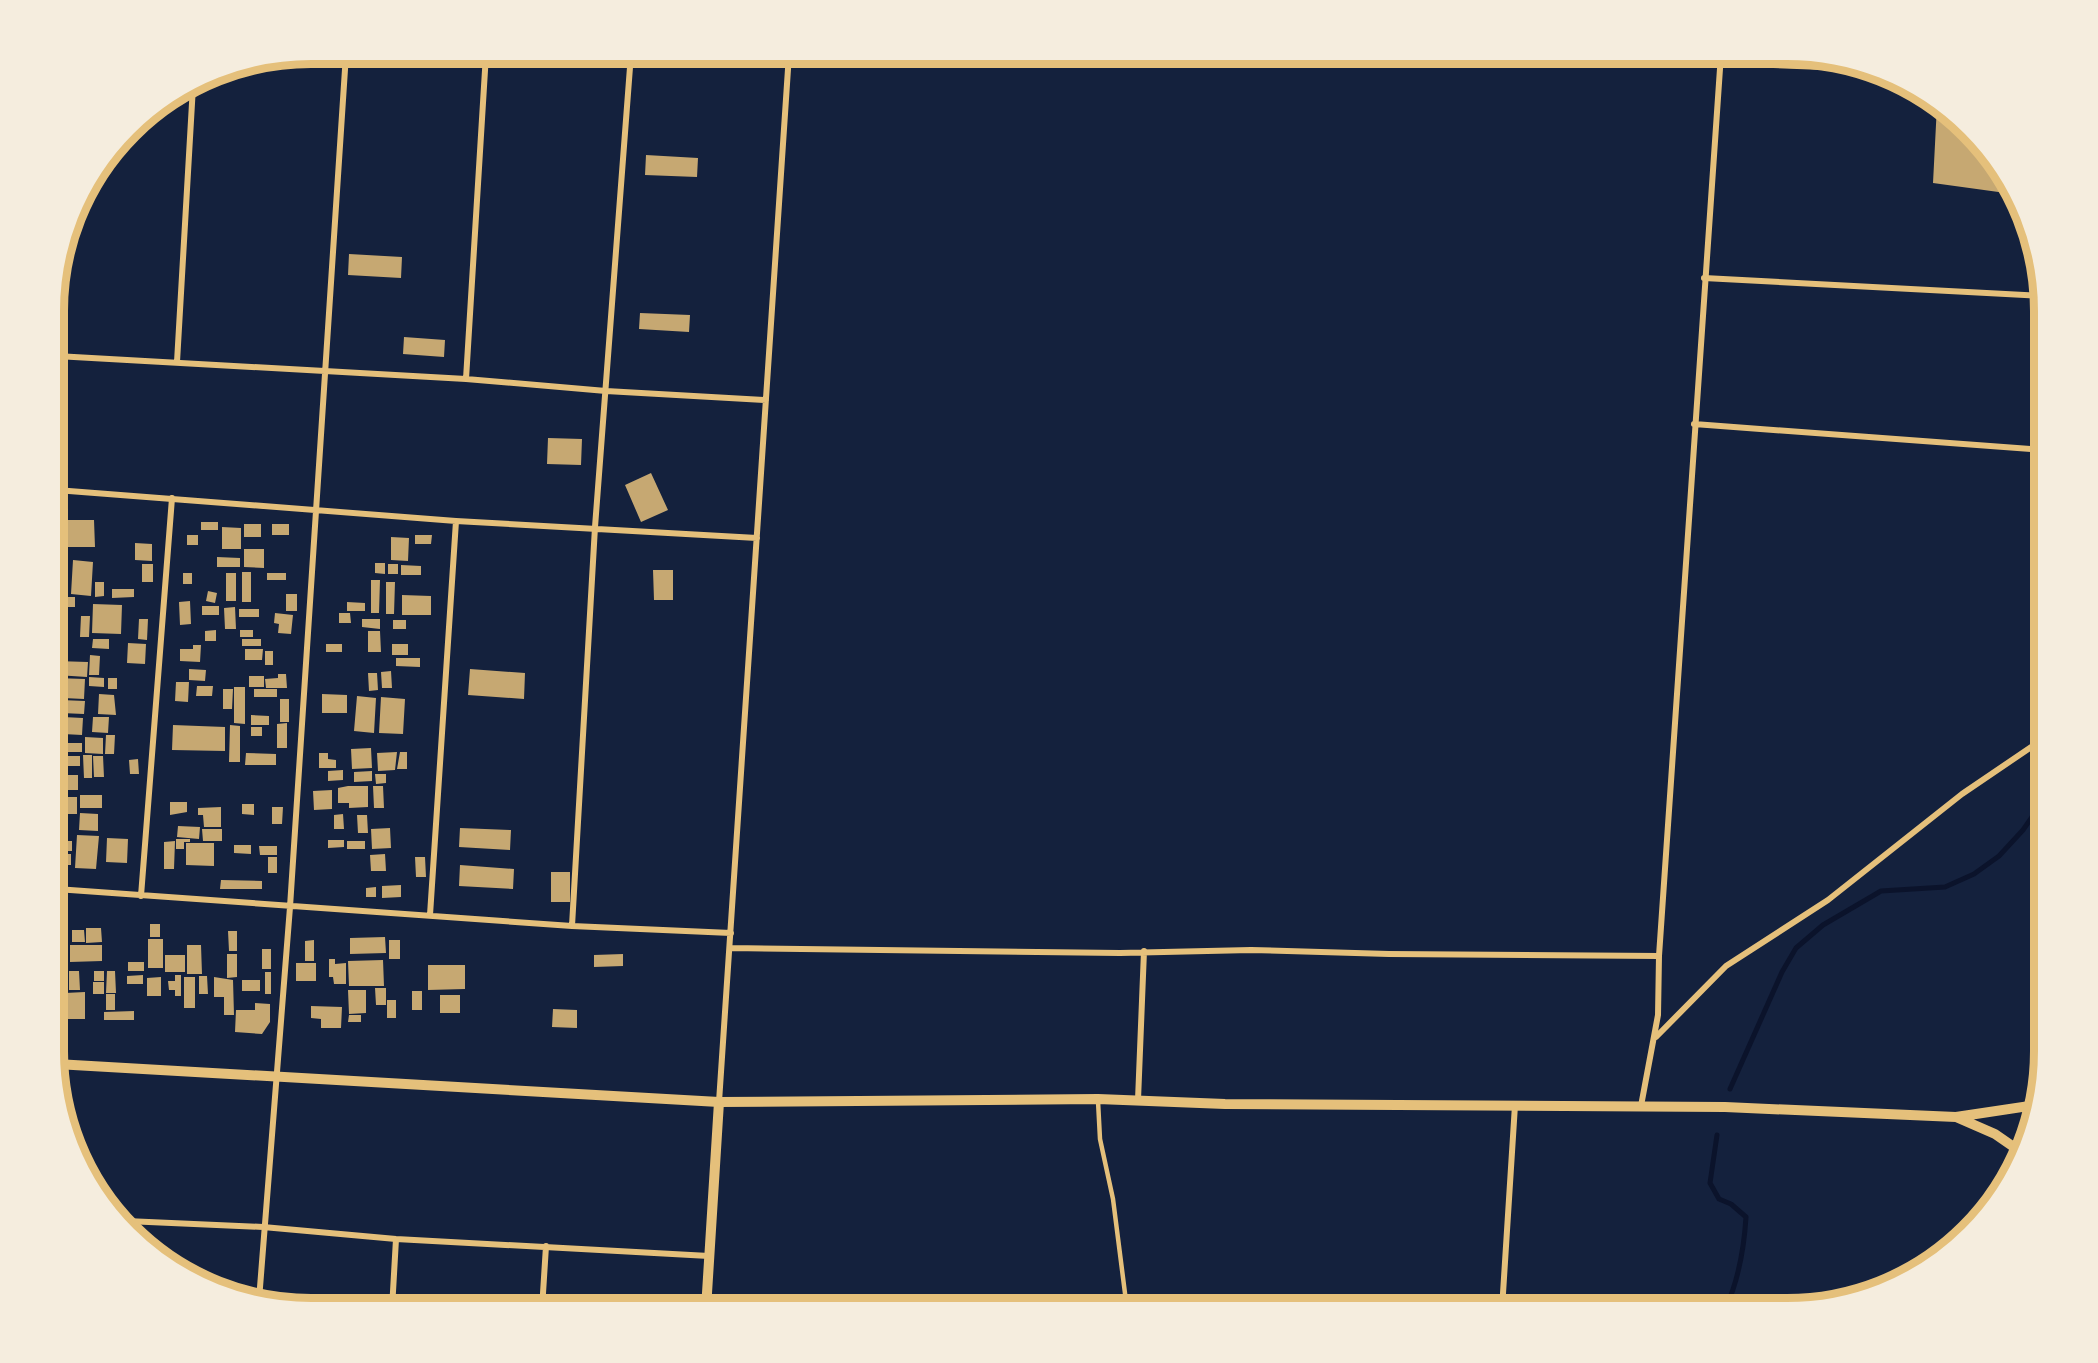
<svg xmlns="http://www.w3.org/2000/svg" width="2098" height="1363" viewBox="0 0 2098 1363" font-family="Barlow,sans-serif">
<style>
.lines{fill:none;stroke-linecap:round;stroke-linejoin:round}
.stream{stroke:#0b132b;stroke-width:5}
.building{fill:#c6a872}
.service{stroke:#e5c07b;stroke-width:4.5}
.minor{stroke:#e5c07b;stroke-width:6}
.tertiary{stroke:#e5c07b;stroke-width:10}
.rim{fill:none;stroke:#e5c07b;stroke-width:8}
</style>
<rect width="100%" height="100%" fill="#14213d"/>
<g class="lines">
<path class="stream" d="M1730,1089l52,-117 14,-24 27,-23 58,-34 64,-4 29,-13 25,-18 24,-26 20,-29
M1717,1135l-7,48 9,16 12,5 15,13c-2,33 -7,61 -20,91"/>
</g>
<path class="building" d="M537,54h26l-1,12h-25z
M1937,105l73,78 3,11 -80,-11z
M646,155l52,3 -1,19 -52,-2z
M349,254l53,3 -1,21 -53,-3z
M640,313l50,2 -1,17 -50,-3z
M404,337l41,3 -1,17 -41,-3z
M548,438l34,1 -1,26 -34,-1z
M651,473l17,37 -27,12 -16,-37z
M58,520h36l1,27h-36z
M201,522h17v8h-17z
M244,524h17v13h-17z
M272,524h17v11h-17z
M222,527l19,1v21h-19z
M187,535h11v10h-11z
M415,535h17l-1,9h-16z
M391,537l18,1 -1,23 -17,-1z
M135,543l17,1v17l-17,-1z
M244,549h20v19l-20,-1z
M217,557l23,1v9h-23z
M73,560l20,2 -2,34 -20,-2z
M375,563h10v11l-10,-1z
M142,564h11v18h-11z
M388,564h10v10h-10z
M401,565l20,1v9h-20z
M653,570h20v30h-19z
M242,572h9v30h-9z
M183,573h9v11h-9z
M226,573h10v28h-10z
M267,573h19v7h-19z
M371,580h9l-1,33h-8z
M95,582h9v14l-9,1z
M386,582h9l-1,32h-8z
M112,589h22v8l-22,1z
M208,591l9,2 -2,10 -9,-2z
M286,594h11v17h-11z
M402,595l29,1v19h-29z
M56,597h19v10h-19z
M190,601l1,23 -11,1 -1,-23z
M347,602l18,1v8h-18z
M93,604l29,1 -1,29 -29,-1z
M202,606h17v9h-17z
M235,607l1,22h-11l-1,-21z
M239,609h20v8h-20z
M275,613l18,2 -2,19 -13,-1 1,-9 -5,-1z
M339,613h11l1,10h-12z
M81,616h9l-1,21h-9z
M139,619h9l-1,21 -9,-1z
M362,619h18v10l-18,-2z
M393,620h13v9h-13z
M216,630v11h-11v-10z
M240,630h13v7h-13z
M368,631h12l1,21h-13z
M93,639h16v10l-17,-1z
M242,639h19v7h-19z
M56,641h7v17h-7z
M128,643l18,1 -1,20 -18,-1z
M326,644h16v8h-16z
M392,644h16v11h-16z
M193,645h8l-1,17 -20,-1v-12h13z
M245,649h18l-1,11h-17z
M265,651h8v14h-8z
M90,655l10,1 -1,19h-10z
M396,658h24v9l-24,-1z
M56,661l32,1 -1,15 -31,-2z
M189,669l17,1 -1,11 -16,-1z
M470,669l55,4 -1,26 -56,-4z
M391,671l1,17h-10l-1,-16z
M368,673h9l1,17 -9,1z
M278,674h8l1,14h-21l-1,-9 13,-1z
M249,676h15v11h-15z
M89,677l15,1v9l-15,-1z
M56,678l29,1 -1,20 -21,-1v-9h-7z
M108,678h9v11h-9z
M176,682h13l-1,20 -13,-1z
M197,686h16l-1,10h-16z
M234,687h11v37l-11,-1z
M223,689h10l-1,20h-9z
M254,689h23v8h-23z
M99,694l15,1 2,20 -18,-1z
M322,694l25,1v18h-25z
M357,696l19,2 -2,35 -20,-2z
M381,697l24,2 -2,35 -24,-1z
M280,699h9v23h-9z
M61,700l24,1 -1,13 -23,-1z
M251,715l18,1v9h-18z
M63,717l20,1 -1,17 -19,-1z
M93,717h16l-1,16 -16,-1z
M287,723v25h-10v-24z
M173,725l52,2v24l-53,-1z
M230,725l10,1v36h-11z
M251,727h11v9h-11z
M106,735h9l-1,19h-9z
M85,737l18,1v16l-18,-1z
M56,743h26v9h-26z
M371,748l1,20 -20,1 -1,-20z
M397,752l-2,18 -17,1 -1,-18z
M400,752h7v17h-10z
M246,753l30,1v11h-31z
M319,753h9v6l8,1v8h-17z
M83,755h9v23h-8z
M62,756h18v10h-17z
M93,756h10l1,21h-10z
M138,759l1,15h-9l-1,-14z
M343,770v10l-15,1v-10z
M372,771v10l-18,1v-10z
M375,774h11v9l-10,1z
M56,775h22v15h-22z
M348,786h20v21l-19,1v-5h-11v-15z
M373,786h10l1,22h-10z
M332,790v19l-18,1 -1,-19z
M80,795h22v13h-22z
M61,797h16v17h-21v-9l5,1z
M170,802h17v10l-17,3z
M242,804h12v11l-12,-1z
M221,807v20h-17l-1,-12h-5v-7z
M272,807h11l-1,17h-10z
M80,813l18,1v17l-19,-1z
M343,814l1,15h-10v-14z
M357,815h10l1,18h-10z
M178,826l22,1 -1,12 -22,-2z
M390,828l1,20 -19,1 -1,-20z
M460,828l51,2 -1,20 -51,-3z
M202,829h20v12h-19z
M77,835l22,1 -3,33 -21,-1z
M107,838l21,1 -1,24 -21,-1z
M176,839h14v3h-6v7h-8z
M328,840h16v7l-16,1z
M62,841h10v10h-10z
M175,841l-1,28h-10v-27z
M347,841h18v8h-18z
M186,843h28v23l-28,-1z
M234,845h17v9l-17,-1z
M259,846h18v9h-17z
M61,854h10v11h-10z
M385,854l1,17h-15l-1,-16z
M268,857h9v16h-9z
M415,857h10l1,20h-10z
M460,865l54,4 -1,20 -54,-3z
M551,872h19v30h-19z
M221,880l41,1v8h-42z
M401,885v12l-19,1v-12z
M376,887v10h-10v-9z
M150,924h10v13h-10z
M86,928h15l1,14 -16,1z
M72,930h12l1,12h-13z
M228,931h9v20h-8z
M385,937l1,16 -36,1v-16z
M148,939h15v29h-15z
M314,940v21h-9v-20z
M389,940h11v19h-11z
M70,945h32v16l-32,1z
M187,945h14l1,29h-15z
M262,949h9v20h-9z
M227,954h10v23l-10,1z
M623,954v12l-29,1v-12z
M165,955h20v17h-20z
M329,959h6v5l11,-1v21h-12l-1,-7h-4z
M383,960l1,26h-35l-1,-25z
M128,962h16v9h-16z
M296,963h20v18h-20z
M428,965h37v24l-37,1z
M69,971h10l1,19h-11z
M94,971h10v10h-10z
M107,971h8l1,22h-10z
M265,972h6v22h-6z
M143,975v9h-16v-8z
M175,975h6v21h-6v-6h-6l-1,-9h7z
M199,976h8l1,18h-9z
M161,977v19h-14v-18z
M184,977h11v31h-11z
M214,977l19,3 1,35h-10v-18h-10z
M242,980h18v11h-18z
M93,982h11v12h-11z
M375,988h11v17h-10z
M348,990h18v23l-17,1z
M412,991h10v19h-10z
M85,992v27h-20v-26z
M106,994h9v16h-9z
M440,995h20v18h-20z
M387,1000h9v18h-9z
M255,1003l15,1v18l-8,12 -27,-2 1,-22h19z
M311,1006l31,1 -1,21h-20v-9l-10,-1z
M553,1009l24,1v18l-25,-1z
M134,1011v9h-30v-8z
M349,1015h12v7h-13z"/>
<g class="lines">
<path class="service" d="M1098,1101l2,38 13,60 14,110"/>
<path class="minor" d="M1720,63l153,6
M1704,278l339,18
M56,356l410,23 140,12 160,9
M177,362l16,-276
M466,379l20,-325
M1694,424l349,26
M56,490l400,31 301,17
M56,889l516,37 159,7
M141,896l31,-398
M430,915l26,-394
M572,926l23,-399 36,-473
M731,948l389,5 131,-3 138,4 270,2 -1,59 -17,91
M1659,956l62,-902
M1656,1037l70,-71 102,-66 134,-106 81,-55
M1138,1100l6,-149
M719,1102l70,-1048
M126,1221l137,6 133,12 313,17
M259,1300l31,-393 56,-853
M392,1309l4,-70
M542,1309l4,-63
M1502,1309l13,-204"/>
<path class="tertiary" d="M56,1064l663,38 379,-3 127,5 500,3 231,10 80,-12
M1956,1117l39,17 26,18
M706,1309l13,-207"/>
</g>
<path d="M0 0H2098V1363H0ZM311 64H1787A247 247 0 0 1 2034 311V1051A247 247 0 0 1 1787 1298H311A247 247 0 0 1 64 1051V311A247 247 0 0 1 311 64Z" fill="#f5edde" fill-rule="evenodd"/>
<path class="rim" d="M311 64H1787A247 247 0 0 1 2034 311V1051A247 247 0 0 1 1787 1298H311A247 247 0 0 1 64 1051V311A247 247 0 0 1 311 64Z"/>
</svg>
